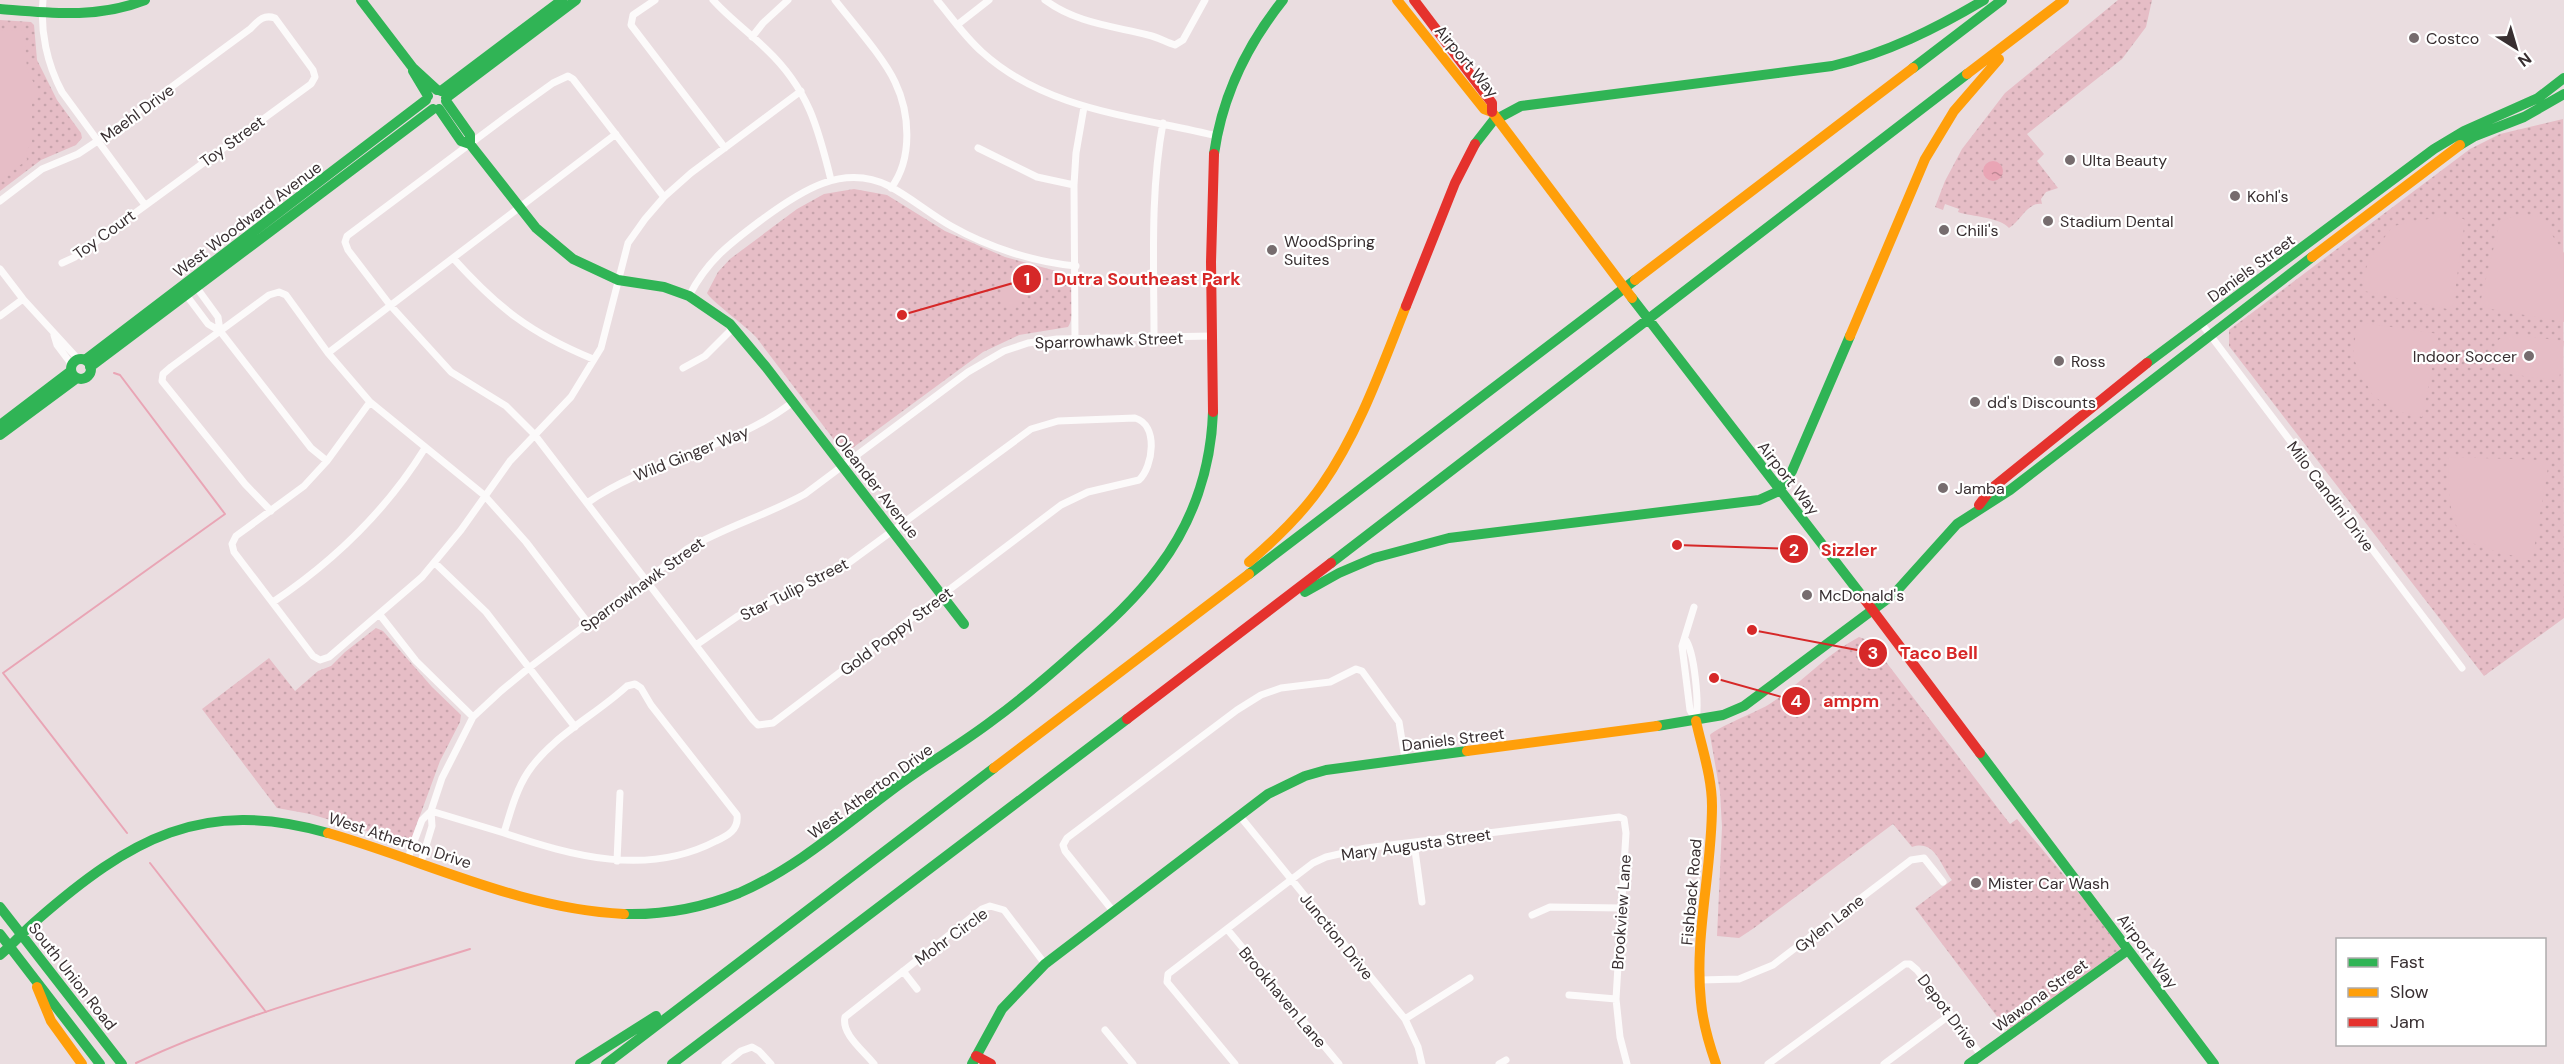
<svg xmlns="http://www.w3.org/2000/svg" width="2564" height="1064" viewBox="0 0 2564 1064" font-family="'DM Sans',sans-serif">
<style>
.green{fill:url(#green-dots)}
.pitch{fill:#e6bdc6}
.water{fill:url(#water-ripples)}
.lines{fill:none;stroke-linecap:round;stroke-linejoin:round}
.stream{stroke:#e9a5b5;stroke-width:2}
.street{stroke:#fcfafa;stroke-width:7}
.fast{stroke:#30b455;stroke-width:10}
.slow{stroke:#ff9f0a;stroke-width:10}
.jam{stroke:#e5322d;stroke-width:10}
.poi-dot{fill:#766c6e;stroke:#fff;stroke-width:2}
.labels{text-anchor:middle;stroke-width:4.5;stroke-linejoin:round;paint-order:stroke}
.poi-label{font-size:16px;fill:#382f31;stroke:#fff;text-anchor:start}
.street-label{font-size:16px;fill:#382f31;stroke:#fff}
.leader{fill:none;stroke:#d62828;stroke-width:2}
.callout-dot{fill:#d62828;stroke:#fff;stroke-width:2}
.mark-label{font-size:18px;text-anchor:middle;font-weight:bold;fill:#fff}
.callout-label{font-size:18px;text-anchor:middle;font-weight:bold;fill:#d62828;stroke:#fff;stroke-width:4.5;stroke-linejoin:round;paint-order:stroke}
</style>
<defs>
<pattern id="green-dots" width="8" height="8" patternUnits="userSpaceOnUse" patternTransform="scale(1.5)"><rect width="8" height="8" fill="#e6bdc6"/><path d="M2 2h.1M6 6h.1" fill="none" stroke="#c6a3ab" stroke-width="1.8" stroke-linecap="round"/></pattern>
<pattern id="water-ripples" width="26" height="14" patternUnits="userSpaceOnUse" patternTransform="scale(1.5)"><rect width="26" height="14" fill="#e9a5b5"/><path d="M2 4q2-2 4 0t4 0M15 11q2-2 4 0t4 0" fill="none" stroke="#be8794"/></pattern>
</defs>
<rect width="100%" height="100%" fill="#eadde0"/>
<path class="green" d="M2118,0h34l-6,27 -24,32 -95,75 17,20 -7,7 21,27 -12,4 -5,7 1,5c-15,-2 -21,17 -33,24 -10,-11 -36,-11 -51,-16l1,-3 -14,-5 -2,6 -8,-3 10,-26 17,-32 43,-56z
M0,20l31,2 3,3 3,35 20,40 24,33 1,5 -6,7 -35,15 -41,31z
M2563,119l1,499 -80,58 -255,-330v-16l241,-181 30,-15z
M854,189l33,6 58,36 60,26 62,17c8,9 8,44 1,53l-49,8 -36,17 -136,100 -6,-3 -85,-112c-9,-10 -46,-37 -49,-44l11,-21 12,-13 67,-50 27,-15z
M376,628l7,3 49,56 29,28 -1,7 -20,39 -29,79 -3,3 -98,-29 -33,-6 -75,-99 67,-51 26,33 23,-20 13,-5 14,-14z
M1859,637l11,4 140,183 7,-5 70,84 34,46 -113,82 -93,-123 37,-28c-12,-15 -17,-41 -40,-33l-19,-23 -139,104 -15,10 -22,-2 5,-109 -2,-35 -10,-57c6,-7 46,-23 58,-30 32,-20 58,-51 91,-68z"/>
<path class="pitch" d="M0,30l24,1 3,38 13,27 -8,7v39l-6,10 1,8 -27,20z
M2454,214l11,6 -12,85 -6,4 -83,-18c-5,-24 16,-47 29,-65z
M2519,214l21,3 24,36v69l-85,-15 21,-85z
M1003,277h18v30h-18z
M2357,322l82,12 -17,83 -25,-6 -24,-15 -20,-38z
M2506,334l58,7 -5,40 -57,-8 -8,-11 2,-20z
M2448,457l94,3 6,7 -16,94c-18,-6 -38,-9 -55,-16 -33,-12 -27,-60 -29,-88z"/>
<path class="water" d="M1983 171a10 10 0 1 1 20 0a10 10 0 1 1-20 0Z"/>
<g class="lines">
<path class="stream" d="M114,373l6,2 105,139 -222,159 124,160
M150,863l116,149
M136,1063c106,-50 222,-79 334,-114"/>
<path class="street" d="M43,0c-3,31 4,64 19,92l83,113
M655,0l-22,15 -2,10 94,123
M713,0c17,19 36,32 54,50 41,39 51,77 64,130
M835,0c17,22 49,58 60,82 15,31 18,77 -4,106
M937,0c15,18 28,37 45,52 65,59 154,64 235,84
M1045,0c31,23 67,26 103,35 9,2 18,7 27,10l8,-5 22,-40
M957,25l32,-25
M752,37l11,-14 25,-23
M978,148l59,29 37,8
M664,197l-91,-118 -5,-3 -15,7 -39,28 -167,125 -2,6 3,8 42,55 61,67 55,34 28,28 219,286 5,5 15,-2 288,-218 27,-13 51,-12c14,-13 20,-55 -4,-62l-77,3 -27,8 -185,136 -31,17 -77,34 -42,29
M0,201l42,-32 36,-15 27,-18 145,-107c8,-8 13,-15 25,-11l38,52 2,7 -4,7 -236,173 -13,6
M453,258c45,50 77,75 140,101
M0,269l23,30 55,60
M184,292l24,32 12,7 -2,-14 -24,-33
M689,296c19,-37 43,-54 75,-78 37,-27 79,-55 125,-32 21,11 41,28 62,40 37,21 82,36 125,40
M0,316l23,-17
M2201,323l261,345
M220,331l91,117 16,13
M54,335l3,10 15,20
M1154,336c0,-71 -4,-143 9,-213
M1075,338l-1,-153 2,-32 8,-46
M328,353l288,-219
M683,368l22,-12 29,-29
M370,402l-43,59 -23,25 -68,50 -4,8 2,8 79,104 7,4 9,-3 93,-80 39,-47 49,-69 61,-64 30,-49 27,-105 17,-24 19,-22 27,-24 110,-82
M587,503c64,-44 145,-54 206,-101
M271,511l-26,-27 -83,-103 1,-7 8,-7 98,-72 10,-3 7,3 42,58 42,49 114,93 42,47 62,81
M435,563l51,49 89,115
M273,602c61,-41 113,-91 152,-154
M1694,607l-12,39 8,64 6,11
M380,615l36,46 57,56
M1685,639c10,13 14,65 11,82
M635,684l6,4 10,17 86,110c2,15 -10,21 -21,26 -69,36 -143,15 -212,-8 6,-20 12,-43 24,-61 24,-36 68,-57 99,-86z
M1239,815l166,204 13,28 4,17
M504,833l-73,-22 11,-33 31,-61 28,-26 29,-24 157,-118c38,-22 80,-34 118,-55l163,-122 36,-21 24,-8 29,-4 154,-3
M1414,843l8,59
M408,858l14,-38 9,-9 1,15 -11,36
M617,861l3,-68
M1113,911l-48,-60 -2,-6 4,-7 170,-128 24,-15 20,-7 49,-6 26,-13 6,2 37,51 6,37
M1532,915l18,-8 71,1
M1227,929l112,135
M903,971l14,18
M1700,980l39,-1 34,-14 138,-105 13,-2 19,24
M1569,995l47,4
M1405,1019l65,-41
M1105,1030l28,34
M725,1064l16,-13 11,-4 7,4 12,13
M874,1064c-10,-13 -33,-30 -29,-47l137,-108 8,-3 14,4 41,54
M1235,1064l-68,-82 1,-8 145,-111 13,-6 40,-9 253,-31 5,2 2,14 -10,166 4,38 7,27
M1499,1064l7,-4
M1768,1064l137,-100h5l7,6 64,85
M1884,1064l66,-49"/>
<path class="fast" d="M361,0l52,68 24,22
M0,9c50,4 97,10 145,-9
M1913,68l89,-68
M413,71l15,25
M441,91l121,-91
M446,98l130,-98
M446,101l24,34v9
M439,109l22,32 9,3 66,84 37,31 45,21 46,7 25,9 41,28 36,43 198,257
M1475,144l18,-23 28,-15 311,-40c55,-13 103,-37 152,-66
M2460,145l15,-9 49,-19 40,-23
M1214,154c8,-57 33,-109 69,-154
M1632,298l230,298
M71 369a10 10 0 1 1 20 0a10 10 0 1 1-20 0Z
M85,360l341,-260
M2147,363l287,-214 30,-18 74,-33 26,-20
M90,367l343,-258
M0,425l71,-54
M0,435l77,-57
M1331,563l636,-489
M1249,574l386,-294
M1305,592l34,-19 35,-15 75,-20 310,-38 20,-9 13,-20 58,-135
M1657,726l66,-11 21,-9 150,-112 63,-70 53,-34 302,-233
M1980,753l234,311
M0,907l122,157
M624,914c39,1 78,-6 115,-21 60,-26 109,-71 161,-109 30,-22 63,-41 93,-64 30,-22 59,-47 87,-72 29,-25 56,-50 79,-81 34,-45 52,-99 54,-155
M0,934l100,130
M0,955c13,-11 24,-24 37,-35 93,-81 165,-123 291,-87
M580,1064l76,-48
M606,1064l388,-296
M672,1064l455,-345
M972,1064l30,-55 43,-45 223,-170 37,-18 21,-6 141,-19
M1969,1064l159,-114"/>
<path class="slow" d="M1397,0l87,109 8,3 140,186
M1967,74l97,-74
M2312,257l148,-112
M1635,280l278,-212
M1850,336l75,-177 29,-48 45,-52
M1249,562c27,-23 53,-48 73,-77 37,-53 60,-119 84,-179
M1696,721c6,28 16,56 16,85 0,65 -18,131 -11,196 2,22 8,42 15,62
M1467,751l190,-25
M994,768l255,-194
M328,833c98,28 192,76 296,81
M37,987l14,34 31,43"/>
<path class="jam" d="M1414,0l78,103v9
M1406,306l49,-123 20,-39
M1213,412l-2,-150 3,-108
M1979,505l12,-16 156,-126
M1862,596l118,157
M1127,719l204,-156
M976,1056l15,8"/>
</g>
<g class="poi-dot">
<circle cx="2414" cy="38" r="6"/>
<circle cx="2070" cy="160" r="6"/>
<circle cx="2235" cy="196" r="6"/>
<circle cx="2048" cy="221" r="6"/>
<circle cx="1944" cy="230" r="6"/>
<circle cx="1272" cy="250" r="6"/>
<circle cx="2529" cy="356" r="6"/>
<circle cx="2059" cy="361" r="6"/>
<circle cx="1975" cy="402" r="6"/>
<circle cx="1943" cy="488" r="6"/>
<circle cx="1807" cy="595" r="6"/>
<circle cx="1976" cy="883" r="6"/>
</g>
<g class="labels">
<g class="poi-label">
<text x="2426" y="44">Costco</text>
<text x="2082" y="166">Ulta Beauty</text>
<text x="2247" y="202">Kohl's</text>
<text x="2060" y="227">Stadium Dental</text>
<text x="1956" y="236">Chili's</text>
<text x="1284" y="247">WoodSpring<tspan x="1284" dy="18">Suites</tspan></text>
<text x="2517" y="362" text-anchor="end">Indoor Soccer</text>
<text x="2071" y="367">Ross</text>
<text x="1987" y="408">dd's Discounts</text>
<text x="1955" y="494">Jamba</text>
<text x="1819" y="601">McDonald's</text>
<text x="1988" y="889">Mister Car Wash</text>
</g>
<g class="street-label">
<text transform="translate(1467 61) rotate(50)" y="6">Airport Way</text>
<text transform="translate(137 113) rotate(-36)" y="6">Maehl Drive</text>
<text transform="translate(232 141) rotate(-36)" y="6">Toy Street</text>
<text transform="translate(247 219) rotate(-37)" y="6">West Woodward Avenue</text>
<text transform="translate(104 234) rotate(-36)" y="6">Toy Court</text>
<text transform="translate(2251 268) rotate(-36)" y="6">Daniels Street</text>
<text transform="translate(1109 340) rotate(-2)" y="6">Sparrowhawk Street</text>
<text transform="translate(691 453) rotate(-22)" y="6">Wild Ginger Way</text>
<text transform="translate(1789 478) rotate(52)" y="6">Airport Way</text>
<text transform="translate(877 486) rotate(52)" y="6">Oleander Avenue</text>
<text transform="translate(2331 496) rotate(53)" y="6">Milo Candini Drive</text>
<text transform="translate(642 584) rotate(-36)" y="6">Sparrowhawk Street</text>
<text transform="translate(794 589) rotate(-27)" y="6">Star Tulip Street</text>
<text transform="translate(896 631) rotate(-37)" y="6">Gold Poppy Street</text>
<text transform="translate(1453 739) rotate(-7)" y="6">Daniels Street</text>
<text transform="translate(870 791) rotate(-36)" y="6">West Atherton Drive</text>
<text transform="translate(400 840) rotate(18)" y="6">West Atherton Drive</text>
<text transform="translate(1416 844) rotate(-8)" y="6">Mary Augusta Street</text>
<text transform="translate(1691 892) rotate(-85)" y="6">Fishback Road</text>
<text transform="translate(1621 912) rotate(-86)" y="6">Brookview Lane</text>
<text transform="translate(1829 923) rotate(-38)" y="6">Gylen Lane</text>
<text transform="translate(951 936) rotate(-36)" y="6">Mohr Circle</text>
<text transform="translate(1337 936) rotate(51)" y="6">Junction Drive</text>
<text transform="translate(2148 951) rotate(53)" y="6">Airport Way</text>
<text transform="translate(73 976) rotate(52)" y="6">South Union Road</text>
<text transform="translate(2040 995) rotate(-36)" y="6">Wawona Street</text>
<text transform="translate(1283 997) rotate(50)" y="6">Brookhaven Lane</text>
<text transform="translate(1948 1011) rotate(53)" y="6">Depot Drive</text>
</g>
</g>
<path class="leader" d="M902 315L1027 279M1677 545L1794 549M1752 630L1873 653M1714 678L1796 701"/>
<g class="callout-dot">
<circle cx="902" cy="315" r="6"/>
<circle cx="1677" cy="545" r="6"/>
<circle cx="1752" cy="630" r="6"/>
<circle cx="1714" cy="678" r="6"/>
<circle cx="1027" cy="279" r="15"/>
<circle cx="1794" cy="549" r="15"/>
<circle cx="1873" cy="653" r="15"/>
<circle cx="1796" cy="701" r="15"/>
</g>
<g class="mark-label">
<text x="1027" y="285">1</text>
<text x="1794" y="556">2</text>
<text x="1873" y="659">3</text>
<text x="1796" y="707">4</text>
</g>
<g class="callout-label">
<text x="1147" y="285">Dutra Southeast Park</text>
<text x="1849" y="556">Sizzler</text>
<text x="1939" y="659">Taco Bell</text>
<text x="1851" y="707">ampm</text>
</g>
<rect x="2336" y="938" width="210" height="108" fill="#ffffff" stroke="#afacad" stroke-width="1.5"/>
<rect x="2348" y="958" width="30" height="9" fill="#30b455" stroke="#afacad" stroke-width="1.5"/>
<text x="2390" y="968" font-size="18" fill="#382f31">Fast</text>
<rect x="2348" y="988" width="30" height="9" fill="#ff9f0a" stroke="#afacad" stroke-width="1.5"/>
<text x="2390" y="998" font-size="18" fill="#382f31">Slow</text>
<rect x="2348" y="1018" width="30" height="9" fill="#e5322d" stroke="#afacad" stroke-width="1.5"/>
<text x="2390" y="1028" font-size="18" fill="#382f31">Jam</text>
<g transform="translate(2516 48) rotate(143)" stroke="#ffffff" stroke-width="4.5" paint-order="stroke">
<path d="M0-4.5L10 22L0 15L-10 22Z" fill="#382f31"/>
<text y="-9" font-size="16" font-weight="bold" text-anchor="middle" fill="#382f31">N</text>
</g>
</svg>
